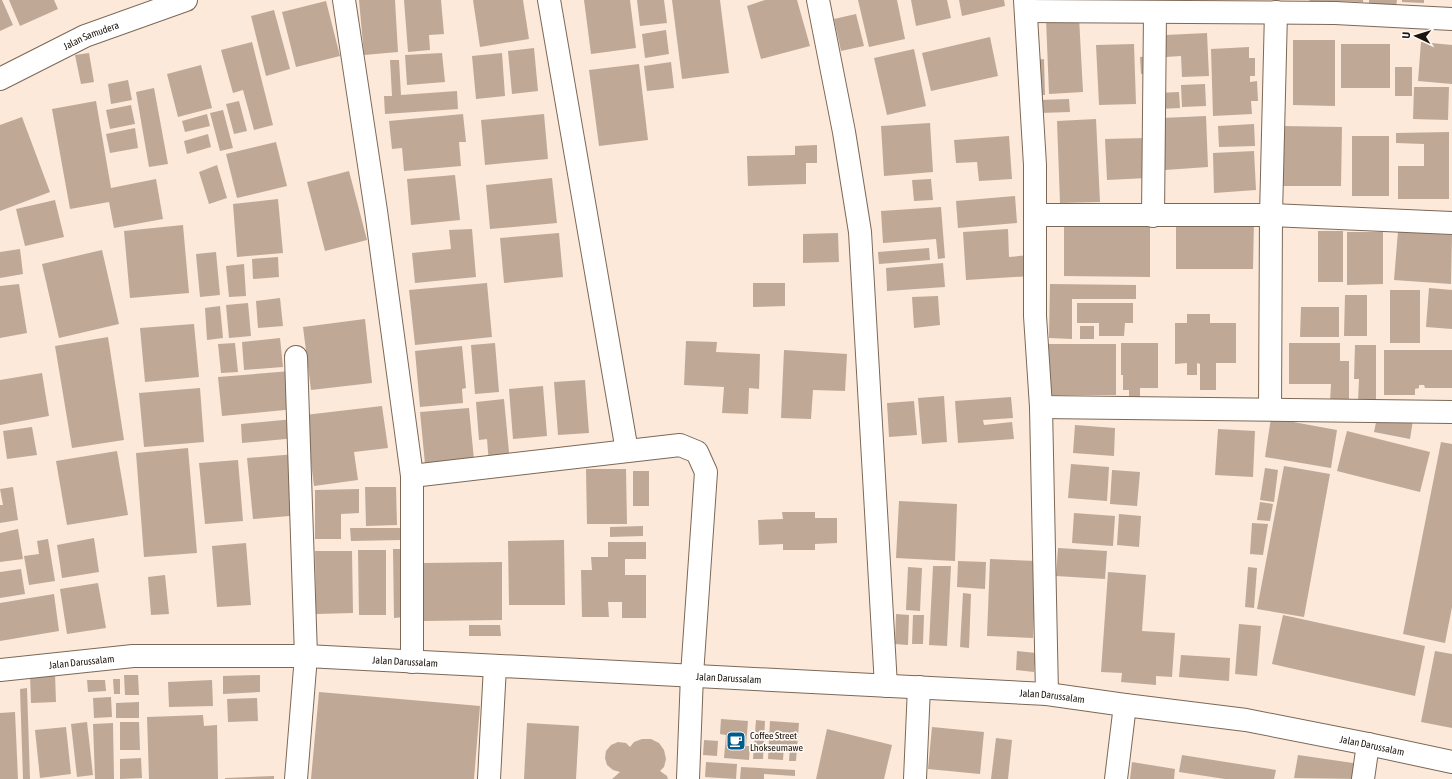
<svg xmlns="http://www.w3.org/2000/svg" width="1452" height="779" viewBox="0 0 1452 779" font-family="'Asap Condensed',sans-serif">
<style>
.building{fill:#bfa896}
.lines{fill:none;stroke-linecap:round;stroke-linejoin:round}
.minor-casing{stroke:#7c6857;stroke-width:24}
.minor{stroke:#fff;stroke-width:22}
.labels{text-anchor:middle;stroke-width:3.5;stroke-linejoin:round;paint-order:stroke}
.street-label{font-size:10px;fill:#1c140d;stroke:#fef9f5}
.poi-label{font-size:10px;fill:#1c140d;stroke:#fef9f5;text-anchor:start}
</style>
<rect width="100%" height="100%" fill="#fce9d9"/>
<path class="building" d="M0,0h2l11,25 -13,6z
M9,0h45l4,9 -38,17z
M359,0h36l3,52 -34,3z
M404,0h37l3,34 -15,1 1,15 -22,2z
M473,0h50l6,39 -49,8z
M584,0h46l6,48 -45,6z
M637,0h27l3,23 -27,3z
M672,0h48l9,73 -47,6z
M765,0h32l13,46 -49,13 -14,-53z
M858,0h39l8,39 -36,8z
M911,0h36l4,18 -35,8z
M959,0h45l1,6 -43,10z
M1310,0h53v2l-54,-1z
M1369,0h28l-1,7 -27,-2z
M1402,0h22v3l-22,-1z
M326,1l14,55 -44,11 -14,-55z
M274,10l16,59 -24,7 -15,-60z
M856,14l8,32 -23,5 -7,-32z
M1079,17l4,75 -34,2 -3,-75z
M666,30l3,24 -24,4 -3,-24z
M1207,33l2,43 -27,1 -1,-21 -15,1 -1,-22z
M990,37l8,39 -67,15 -9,-38z
M1293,40h42v66l-42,-1z
M252,42l21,83 -19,5 -11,-40 -10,3 -12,-43z
M1421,42l31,3v39l-34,-3z
M1134,44l2,60 -37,1 -3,-60z
M1341,44h49v44h-49z
M1249,47v11h6v18h-5v6l7,-1 1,20h-7l1,13 -39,2 -2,-67z
M534,48l4,43 -26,3 -4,-43z
M914,49l12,57 -39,9 -13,-57z
M89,53l5,29 -13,2 -6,-29z
M442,53l3,29 -38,3 -2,-30z
M502,53l3,43 -29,3 -4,-43z
M1149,56l1,17 -9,1 -1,-17z
M1044,59l1,36h-9l-2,-35z
M390,60h9l2,35 56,-4 1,18 -73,5 -1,-18h8z
M671,62l3,26 -27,3 -3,-25z
M639,64l9,76 -49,6 -10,-76z
M201,65l11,43 -34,9 -11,-43z
M1395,67h17v29h-17z
M128,80l4,20 -21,4 -3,-20z
M1205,84l1,22 -24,1 -1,-22z
M1414,87h35l-1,33 -35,-1z
M154,88l14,76 -19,3 -13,-75z
M1179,92l1,16 -23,1v-16z
M1069,99l1,13 -31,1v-13z
M96,101l15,87 45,-9 7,40 -49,9 -5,-26 -39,7 -18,-100z
M239,101l8,30 -13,3 -8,-30z
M131,105l4,19 -25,5 -4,-19z
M223,110l10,38 -13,3 -10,-38z
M207,114l3,12 -25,6 -3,-11z
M463,114l3,28h-7l2,24 -57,5 -2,-23 -10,1 -3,-28z
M544,114l4,45 -63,6 -4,-45z
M1206,116l2,51 -43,3 -3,-52z
M22,117l28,75 -50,19v-86z
M1096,119l4,83 -40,1 -3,-82z
M930,123l3,49 -49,4 -3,-50z
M1254,124l1,22 -36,1 -1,-21z
M1283,126l59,1 -1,59h-58z
M135,128l3,20 -28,5 -4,-19z
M1449,132v67h-51v-33h26v-22l-28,-1v-10z
M208,134l3,13 -24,7 -3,-13z
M1009,136l3,43 -33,2 -2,-19 -21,1 -2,-23z
M1352,136h37v60h-37z
M1146,138l1,40 -40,2 -2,-41z
M276,142l11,44 -50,12 -11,-44z
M817,145v18h-11v21l-58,2 -1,-30 48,-1v-9z
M1254,151l2,39 -42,3 -1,-40z
M217,165l10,33 -18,6 -10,-32z
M349,171l18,69 -42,11 -18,-69z
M455,175l5,45 -49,5 -4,-46z
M552,178l5,45 -67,6 -4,-44z
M931,179l2,21 -19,1 -2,-21z
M1015,196l2,27 -59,5 -2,-27z
M278,199l5,54 -46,4 -4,-53z
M55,200l9,37 -39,9 -9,-37z
M941,207l4,51 -7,1 -2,-20 -53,4 -2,-32z
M1176,220h78l-1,49h-77z
M1064,221l86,1v55l-86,-1z
M183,225l6,68 -59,5 -6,-67z
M472,229l4,48 -61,6 -3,-30 39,-4 -2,-19z
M1008,229l1,28 21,-2 2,21 -66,4 -3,-48z
M1318,231h25v51h-25z
M1398,231l54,4 -1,49 -57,-4z
M1347,232h36v52l-36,1z
M559,233l4,44 -59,6 -4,-45z
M838,233l1,29 -36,1v-29z
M929,248l1,12 -51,4 -1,-12z
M20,249l3,25 -23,4v-26z
M102,250l17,74 -60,14 -17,-74z
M216,252l4,43 -20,2 -4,-43z
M278,257l1,20 -26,2 -1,-20z
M943,263l2,24 -58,4 -1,-23z
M244,264l2,32 -17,1 -3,-31z
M487,283l5,54 -77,8 -6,-55z
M753,283h32v23l-32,1z
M19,284l8,49 -27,5v-52z
M1050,284l86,1v14h-64v40l-23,-1z
M1429,288l23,2v39l-26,-2z
M1390,290h30v53h-30z
M1345,295h22v41h-23z
M938,296l2,29 -26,3 -2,-31z
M280,298l3,28 -25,2 -2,-27z
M248,303l3,33 -22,2 -3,-33z
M1077,303h56v20h-8l-1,13h-25v-13h-22z
M220,306l3,32 -16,2 -2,-32z
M1301,307h38v30h-39z
M1187,314h23v9h26v40h-20v27h-16v-26l-3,-1v12h-10v-12l-12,1v-41h12z
M365,319l7,64 -61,7 -8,-63z
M194,324l5,53 -54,5 -5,-54z
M1080,326h14v13h-14z
M108,337l16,103 -52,8 -17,-102z
M280,338l3,29 -39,3 -2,-28z
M686,341l31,1 -1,10 44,2 -1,35 -10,-1 -1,26 -26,-1 2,-26 -40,-2z
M235,343l3,29 -17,1 -3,-29z
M495,343l4,49 -24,2 -4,-49z
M1121,343h37v45h-18v10h-11v-8h-6v-15h-2z
M1289,343h51v18h9v41h-19l1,-18h-42z
M1047,344h69v51h-70z
M1355,345h21v57h-18l1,-23h-5z
M462,346l4,42 -4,1 1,14 -43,4 -5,-56z
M784,350l63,4 -2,37 -32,-1 -2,29 -30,-1z
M1384,350h68v38h-27l-1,-3h-5v3l-4,1v6h-31z
M291,371l4,38 -73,7 -4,-39z
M42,373l7,43 -49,9v-45z
M585,380l4,53 -31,2 -4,-53z
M543,386l4,50 -34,3 -4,-50z
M200,388l4,54 -60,5 -5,-54z
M944,396l3,46 -25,2 -4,-46z
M1011,397l2,21 -30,2 1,5 28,-3 2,17 -56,4 -3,-42z
M504,399l6,64 -21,1 -2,-25 -8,1 -3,-38z
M914,401l3,34 -28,2 -2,-34z
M382,406l6,42 -34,4 4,28 -44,6 -9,-71z
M469,408l5,52 -49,4 -5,-52z
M1378,413l35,7 -3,19 -36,-7z
M1271,418l66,12 -6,38 -66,-11z
M294,419l2,19 -54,5 -1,-19z
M1075,425l40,3 -1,28 -41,-3z
M32,427l5,28 -30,4 -4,-28z
M1218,429l37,2 -2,46 -38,-2z
M1347,431l83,21 -10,40 -83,-21z
M1441,442l11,2v163l-7,36 -42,-9z
M188,448l9,105 -53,4 -8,-104z
M117,451l11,64 -61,10 -11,-64z
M296,454l5,61 -48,4 -6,-61z
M238,460l5,61 -38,3 -6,-61z
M1071,464l38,3 -2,34 -39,-3z
M1284,466l46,8 -26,143 -47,-8z
M1265,468l13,2 -4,32 -14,-2z
M586,469h40l1,55h-40z
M1112,470l28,2 -3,34 -27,-2z
M633,471h16v35h-16z
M13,487l5,33 -18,3v-18h3l-3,-16z
M365,487h31l1,38 -31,1z
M359,489v24l-18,1v25h-26v-49z
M899,501l58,3 -2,57 -59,-3z
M1260,502l13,2 -3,17 -13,-1z
M782,512h33v6h22v25l-22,1v6h-32v-6l-24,1 -1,-25 25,-1z
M1074,513l41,3 -2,30 -41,-3z
M1119,514l22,2 -2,31 -22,-2z
M1252,523l16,1 -5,31 -13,-1z
M643,526v10l-33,1v-10z
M350,528h51v12l-50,1z
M18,529l5,30 -23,3v-29z
M94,538l5,34 -37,6 -5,-33z
M48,539l7,42 -26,4 -5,-29 15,-2 -2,-13z
M564,540l1,65h-56l-1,-64z
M608,542h38v17h-21v16h21v43h-24v-16h-14l1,15h-27l-1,-47h11l-1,-13h17z
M246,543l5,62 -34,2 -5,-61z
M1058,548l49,3 -2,28 -49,-3z
M393,549h10l1,68 -10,1z
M358,550h28v65h-27z
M315,551h37l1,62 -37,1z
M990,559l46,2 -3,77 -46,-2z
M958,561l28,1 -1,27 -28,-2z
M502,562v58l-78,1v-58z
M933,566h18l-4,80 -18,-1z
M908,567l14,1 -2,43 -14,-1z
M1248,567l9,1 -3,40 -9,-1z
M21,569l4,25 -25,4v-26z
M1108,572l38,3 -4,56 33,2 -3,44 -16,-1v9l-35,-3 1,-9 -21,-1z
M165,575l4,39 -18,1 -3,-38z
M98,583l8,45 -39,6 -7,-45z
M963,593l8,1 -2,54 -9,-1z
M54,594l5,37 -59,10v-38z
M896,614l13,1 -1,30 -13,-1z
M913,615h11l-1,29h-11z
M1283,615l142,31 -10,50 -143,-32z
M1239,624l22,2 -4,50 -22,-2z
M469,625h31l1,11h-32z
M1017,651l19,2 -2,19 -18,-2z
M1435,651l17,3v74l-31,-6z
M1181,655l49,3 -1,23 -50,-4z
M55,673l1,29 -25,1 -1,-29z
M124,675h14l1,20h-14z
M260,675v17l-37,2v-18z
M113,679h7v15h-6z
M87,680h18l1,11 -18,1z
M212,680l1,26 -44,1 -1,-25z
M27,688l3,91h-7l-3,-90z
M319,692l161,14 -6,73h-163z
M111,697l1,20 -18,1 -1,-20z
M257,698l1,23 -30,1 -1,-23z
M139,702v16h-23v-15z
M15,712l3,67h-18v-66z
M203,715l1,11 13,-1 1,54h-69l-2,-62z
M721,719l27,2 -2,25h4l-1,14 -25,-2 2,-23 -6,-1z
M756,720l9,1 -2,38h-10z
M770,721l29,2 -3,38h-7l1,-14 -6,-1 -1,14 -15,-1z
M87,722l6,53 -16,2 -6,-53z
M120,722h19l1,28h-20z
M113,723l1,56h-19l-2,-55z
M527,723l52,3 -3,53h-52z
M66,727l5,47 -31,4 -5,-48z
M932,727l52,5 -4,42 -52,-5z
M827,729l65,16 -8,34h-68z
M996,738l16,2 -4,39h-17z
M642,739h9l8,4 5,7 2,9 -2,8 -4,4 7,5 1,3h-56l8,-7 -7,-2 -6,-5 -2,-7 1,-7 5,-6 7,-3 8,1 4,4 4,-5z
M704,740l14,1 -1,15 -14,-1z
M1182,755l94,15 -2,9h-49l-46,-7z
M1298,755l62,9 -2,15 -64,-1z
M141,758l1,20 -22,1v-20z
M706,762l31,2 -1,15 -31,-2z
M1132,762l43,7 -1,10h-44z
M741,767l54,3v6l-31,-2v5h-24z
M274,776v3h-49v-1z"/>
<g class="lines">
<g class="minor-casing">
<g id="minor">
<path d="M344,0l32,211 36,265v186"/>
<path d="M549,0l78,451"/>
<path d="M818,0l26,132 16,100 26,454"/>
<path d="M1025,0l10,165v151l6,91 6,287"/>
<path d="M1026,11l309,2 117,6"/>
<path id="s1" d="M0,79l85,-43 101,-36"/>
<path d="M1035,215h236l181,8"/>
<path d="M1153,216l2,-204"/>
<path d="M1041,407l411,5"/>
<path d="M1270,409l1,-194 5,-203"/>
<path d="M412,476l268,-31 17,7 9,20 -14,203 -4,104"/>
<path id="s2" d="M0,670l133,-14h173l741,38 78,11 121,15 122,24 84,18"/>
<path d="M296,779l10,-123 -10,-299"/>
<path d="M489,779l6,-113"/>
<path d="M915,779l4,-92"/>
<path d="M1116,779l9,-74"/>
<path d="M1363,779l5,-35"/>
</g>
</g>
<use href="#minor" class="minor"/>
</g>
<defs>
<g id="cafe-square" transform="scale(1)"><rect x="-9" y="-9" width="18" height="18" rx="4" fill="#005c8d" stroke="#fef9f5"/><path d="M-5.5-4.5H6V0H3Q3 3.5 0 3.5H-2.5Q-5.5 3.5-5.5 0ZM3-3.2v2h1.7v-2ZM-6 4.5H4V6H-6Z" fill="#fff"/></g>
</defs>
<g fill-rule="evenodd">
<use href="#cafe-square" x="736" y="741"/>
</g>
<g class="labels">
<g class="street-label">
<text dy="4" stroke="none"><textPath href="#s1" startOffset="101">Jalan Samudera</textPath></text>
<text dy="4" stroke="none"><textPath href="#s2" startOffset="82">Jalan Darussalam</textPath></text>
<text dy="4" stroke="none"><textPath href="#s2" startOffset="406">Jalan Darussalam</textPath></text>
<text dy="4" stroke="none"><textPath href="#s2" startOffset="730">Jalan Darussalam</textPath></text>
<text dy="4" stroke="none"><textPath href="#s2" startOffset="1054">Jalan Darussalam</textPath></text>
<text dy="4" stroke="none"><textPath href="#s2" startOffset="1378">Jalan Darussalam</textPath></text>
</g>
<g class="poi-label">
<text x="750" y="739">Coffee Street<tspan x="750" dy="12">Lhokseumawe</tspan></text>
</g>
</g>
<g transform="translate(1416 36) rotate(274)" stroke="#fef9f5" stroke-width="3" paint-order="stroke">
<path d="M0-3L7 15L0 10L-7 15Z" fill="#1c140d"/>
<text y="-6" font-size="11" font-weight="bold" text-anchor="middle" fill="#1c140d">U</text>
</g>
</svg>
